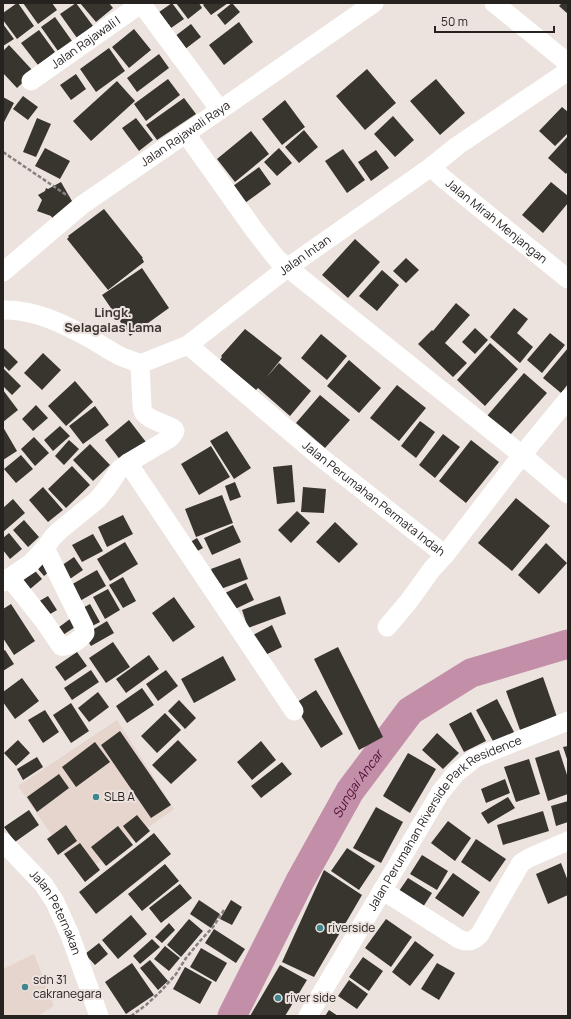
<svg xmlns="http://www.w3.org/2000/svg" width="571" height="1019" viewBox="0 0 571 1019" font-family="Manrope,sans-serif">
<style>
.built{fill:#e6d5cc}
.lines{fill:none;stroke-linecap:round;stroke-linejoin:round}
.river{stroke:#c38ea7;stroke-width:29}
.building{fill:#38342e}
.path{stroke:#87807d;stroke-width:2.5;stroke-dasharray:4 2;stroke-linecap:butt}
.minor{stroke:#fff;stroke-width:19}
.poi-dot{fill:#3f868f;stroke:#ece3de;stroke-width:1.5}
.labels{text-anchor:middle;stroke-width:4;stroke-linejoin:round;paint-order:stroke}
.street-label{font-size:12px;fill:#262220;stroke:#ece3de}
.poi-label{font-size:12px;fill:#262220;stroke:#ece3de;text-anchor:start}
.neighbourhood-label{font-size:13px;font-weight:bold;fill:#3b3430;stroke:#ece3de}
.water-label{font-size:13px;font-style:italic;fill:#511137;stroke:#ece3de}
</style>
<rect width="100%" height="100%" fill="#ece3de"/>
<path class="built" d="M117,720l57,89 -94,67 -62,-90z
M34,954l20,52 -15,9v1h-34l-2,-5v-42z"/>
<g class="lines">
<path class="river" id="s1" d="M232,1016l68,-135 50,-90 60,-80 61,-38 97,-29"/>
</g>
<path class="building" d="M17,3h1l16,23 -17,13 -14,-19v-7z
M23,3h29l5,7 -19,14z
M76,3l17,23 -16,12 -17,-24z
M80,3h29l4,5 -17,14z
M172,3l12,16 -13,9 -12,-16z
M176,3h23l3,5 -14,11z
M205,3h23l-17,12 -8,-10z
M232,3l8,9 -15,13 -8,-10z
M562,3h6v11l-9,-8z
M55,17l17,24 -14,10 -17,-24z
M239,22l14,20 -29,23 -15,-20z
M3,24l11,15 -11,7z
M191,24l10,13 -21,16 -10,-13z
M134,29l17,21 -22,18 -17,-21z
M39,30l16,22 -17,13 -17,-22z
M9,45l25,27 -17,16 -14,-15v-22z
M109,48l16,23 -29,21 -16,-23z
M159,54l10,14 -32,24 -10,-14z
M367,69l29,34 -31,27 -29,-34z
M76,74l10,15 -15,11 -11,-15z
M168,79l12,16 -34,26 -12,-17z
M436,79l29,34 -25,22 -30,-34z
M117,81l18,20 -44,40 -18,-20z
M23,96l15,11 -10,13 -15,-11z
M3,97l11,6 -11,21z
M184,98l12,16 -39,26 -11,-15z
M285,100l20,27 -23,18 -20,-26z
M562,107l6,5v21l-13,13 -16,-15z
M393,116l21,24 -19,17 -21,-23z
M37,118l14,6 -15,33 -13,-5z
M136,118l17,22 -14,11 -17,-23z
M304,130l14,17 -19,16 -14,-16z
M251,131l18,23 -34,28 -18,-23z
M568,136v35l-2,3 -18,-16z
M45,148l25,13 -10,18 -25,-13z
M279,148l13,15 -15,13 -13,-14z
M343,149l22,31 -18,13 -22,-32z
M376,150l13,18 -18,13 -13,-19z
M259,167l12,17 -26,19 -12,-17z
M61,182l15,26 -22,13 -3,-5 -14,-5 5,-11 -4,-5 7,-4 1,-3 2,1z
M551,182l17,14v7l-25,30 -21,-18z
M104,209l39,49h-1l2,4 -36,28 -41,-51 2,-2 -1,-1z
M355,239l25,23 -32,36 -26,-23z
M406,258l13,12 -13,13 -13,-12z
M142,268l27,40 -39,28 -28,-41z
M382,270l17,15 -22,26 -18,-15z
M456,303l14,12 -25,28 22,20 -14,14 -35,-33 14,-14 1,1z
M514,308l14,11 -11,14 16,14 -13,16 -30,-26z
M475,328l13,12 -13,14 -13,-12z
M245,329l37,29 -16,20 13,-15 32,28 -21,25 -32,-28 -2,2 -36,-30 2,-3 -1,-1z
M550,333l15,12 -23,28 -15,-13z
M321,334l26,22 -20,24 -26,-22z
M490,343l28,26 -33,37 -28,-26z
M3,347l15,15 -9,9 -6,-6z
M568,348v36l-7,9 -18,-15z
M43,353l18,17 -19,20 -18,-17z
M349,360l32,28 -22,25 -32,-27z
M3,368l18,18 -9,9 -9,-9z
M524,373l23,20 -37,42 -23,-19z
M75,381l18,21 -27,24 -18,-20z
M397,385l29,23 -27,33 -29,-23z
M3,390l15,20 -15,12z
M320,395l30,25 -25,28 -29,-25z
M36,405l12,13 -15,13 -11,-12z
M95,406l14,19 -26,19 -14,-18z
M129,420l17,22 -25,19 -16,-21z
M420,421l15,11 -19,26 -15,-12z
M60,426l10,10 -17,15 -9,-11z
M3,427l14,24 -14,9z
M227,431l24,37 -17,11 -24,-38z
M443,434l17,13 -25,31 -16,-13z
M34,437l15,16 -14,13 -14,-17z
M69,440l10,9 -15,16 -9,-9z
M471,440l28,22 -33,41 -27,-22z
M90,444l20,21 -17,16 -20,-21z
M211,446l19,31 -31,18 -18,-31z
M21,455l12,14 -17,14 -12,-14z
M292,465l3,37 -18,2 -4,-37z
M72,466l18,19 -24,23 -18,-19z
M235,482l6,15 -11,4 -5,-15z
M43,487l20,23 -15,12 -19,-22z
M303,487l23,2 -2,24 -23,-1z
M222,495l11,28 -37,14 -11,-28z
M516,498l34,28 -38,45 -34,-28z
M13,499l12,14 -22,19v-24z
M297,511l13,12 -19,20 -13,-13z
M123,515l10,19 -26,13 -9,-20z
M24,520l15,17 -11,10 -15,-17z
M335,522l23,22 -19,19 -23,-21z
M233,525l8,17 -29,13 -8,-17z
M9,533l13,16 -12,10 -7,-9v-12z
M93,534l10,17 -21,11 -10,-17z
M197,538l6,10 -11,6 -5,-10z
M125,542l13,22 -28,17 -13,-22z
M546,543l21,20 -28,31 -21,-19z
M74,557l9,13 -16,11 -9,-13z
M39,558l11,13 -6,5 -11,-13z
M240,558l8,21 -30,11 -7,-21z
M31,566l11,13 -13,11 -11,-12z
M97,570l9,16 -28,16 -9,-16z
M123,577l13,24 -13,7 -14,-23z
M246,583l8,17 -23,11 -8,-17z
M108,589l12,21 -15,9 -12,-22z
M48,596l9,14 -12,7 -9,-14z
M280,596l6,18 -38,14 -6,-18z
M174,597l21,30 -22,15 -21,-29z
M11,604l24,37 -21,14 -11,-17v-29z
M90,604l10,18 -12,6 -9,-18z
M70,619l5,8 -15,10 -5,-7z
M107,621l7,12 -23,13 -7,-11z
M272,625l10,22 -21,10 -10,-21z
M113,642l17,25 -24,16 -17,-25z
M338,647l45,90 -24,13 -45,-91z
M5,650l9,14 -11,7v-20z
M77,652l10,14 -22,15 -10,-14z
M149,655l10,14 -33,24 -10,-14z
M223,656l13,24 -42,23 -13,-24z
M91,670l8,12 -27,18 -8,-12z
M166,670l12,16 -20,15 -12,-17z
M543,677l14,40 -37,13 -14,-39z
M22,678l17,23 -24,18 -12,-17v-10z
M142,688l12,17 -27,18 -11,-17z
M316,690l27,44 -22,14 -27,-44z
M98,692l11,15 -20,15 -11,-14z
M497,699l17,33 -20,11 -18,-33z
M179,700l17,18 -11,11 -17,-18z
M71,703l18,28 -18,12 -18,-28z
M45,710l14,22 -16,11 -15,-23z
M471,712l15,29 -22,11 -15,-28z
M165,713l16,17 -24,23 -16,-17z
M120,731l51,74 -20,13 -50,-73z
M437,733l22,20 -16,16 -21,-19z
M18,740l12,13 -14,13 -12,-13z
M178,740l19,20 -26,24 -19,-19z
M261,741l15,19 -24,20 -15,-18z
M95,742l15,20 -34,25 -14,-20z
M568,746v16l-5,-15z
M559,750l9,28v16l-20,7 -13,-43z
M408,753l28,16 -26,44 -27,-17z
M37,757l6,10 -20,13 -6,-11z
M529,759l11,35 -24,8 -12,-35z
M282,762l10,12 -31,24 -10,-12z
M59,774l10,14 -32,24 -10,-15z
M505,779l5,14 -24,10 -5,-14z
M508,797l7,11 -27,16 -7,-11z
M568,801v21l-12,4 -5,-20z
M376,807l27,15 -22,41 -28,-15z
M29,810l10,15 -24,17 -11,-15z
M543,811l6,20 -46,14 -6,-20z
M137,815l13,16 -14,12 -13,-17z
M448,821l23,17 -16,23 -24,-18z
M66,825l11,16 -19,14 -11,-16z
M118,826l15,19 -27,21 -15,-19z
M154,833l17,21 -75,60 -17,-22z
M476,839l30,20 -16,23 -29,-20z
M80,843l20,27 -15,12 -21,-28z
M347,848l28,18 -16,24 -28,-19z
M422,855l26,16 -11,19 -27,-16z
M561,863l7,18v14l-20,9 -12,-30z
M165,864l14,17 -37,30 -14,-17z
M324,870l38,25 -48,82 -32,-15z
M453,873l27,19 -17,25 -28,-19z
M408,878l24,15 -9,14 -24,-16z
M180,884l12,14 -31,25 -12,-15z
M199,900l21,14 -9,14 -21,-14z
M231,900l11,7 -10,18 -12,-6z
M131,915l16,19 -29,25 -16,-19z
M189,919l14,12 -22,26 -14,-12z
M386,919l26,18 -21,30 -26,-19z
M169,923l6,7 -13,13 -7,-6z
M214,929l31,20 -9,14 -31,-20z
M152,939l8,8 -20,17 -7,-8z
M415,941l19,14 -24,31 -18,-14z
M99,943l9,11 -13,11 -10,-11z
M165,946l15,12 -11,13 -15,-12z
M201,948l26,15 -11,19 -26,-15z
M363,957l20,14 -14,20 -20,-14z
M150,960l18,21 -10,9 -18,-22z
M132,963l22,32 -28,19 -21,-32z
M437,963l18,10 -16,27 -18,-11z
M280,965l27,15 -22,36h-35z
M185,967l27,15 -12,22 -27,-15z
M349,980l19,14 -11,15 -19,-13z
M329,1010l9,6h-13z"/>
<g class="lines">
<path class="path" d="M3,152l65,44
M131,1016l15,-11 15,-14 15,-17 10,-16 14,-17 13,-14 11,-17"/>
<g class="minor">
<path d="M141,3l79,107"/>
<path d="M494,3l74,60"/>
<path id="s2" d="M31,81l111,-78"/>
<path d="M186,134l69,97 22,28 245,196 46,39"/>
<path d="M431,167l26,-21 111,-75"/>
<path id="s3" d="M3,272l79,-67 138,-95 154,-107"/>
<path id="s4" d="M3,310c31,-1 61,14 88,29 9,5 19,12 29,17 7,3 14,5 20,8l48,-19 99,-77 144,-101 13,12 124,100"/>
<path id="s5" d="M188,345l125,106 132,104 77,-100 46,-56"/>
<path d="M128,463l166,248"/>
<path d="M10,578l34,43 17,25c8,2 20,-7 24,-13l-1,-6 -39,-79"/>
<path d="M3,582l27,-18 15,-16 8,-11 6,-6 38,-31 10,-12 12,-18 9,-7 42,-25 4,-5 1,-2 -1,-2c-8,-5 -25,-9 -30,-16 -1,-1 -2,-5 -2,-7l-2,-42"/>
<path d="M387,627l22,-26 23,-32 13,-14"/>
<path id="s6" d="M3,842l41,43 11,17 15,33 29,81"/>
<path d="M382,890l77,49c9,4 15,2 21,-5l41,-71 8,-5 39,-17"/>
<path id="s7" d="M308,1016l132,-223 15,-19 20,-16 93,-37"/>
</g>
</g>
<g class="poi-dot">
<circle cx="96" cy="797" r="4"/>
<circle cx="320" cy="928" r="4"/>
<circle cx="25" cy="987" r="4"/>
<circle cx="278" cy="998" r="4"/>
</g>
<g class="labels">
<g class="street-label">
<text dy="4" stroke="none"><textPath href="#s2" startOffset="67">Jalan Rajawali I</textPath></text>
<text dy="4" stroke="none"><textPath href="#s3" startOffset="229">Jalan Rajawali Raya</textPath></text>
<text dy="4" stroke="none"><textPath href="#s4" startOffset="587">Jalan Mirah Menjangan</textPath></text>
<text dy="4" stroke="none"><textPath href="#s4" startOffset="348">Jalan Intan</textPath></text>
<text dy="4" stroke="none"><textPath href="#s5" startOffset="241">Jalan Perumahan Permata Indah</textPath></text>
<text dy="4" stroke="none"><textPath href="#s7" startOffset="241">Jalan Perumahan Riverside Park Residence</textPath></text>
<text dy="4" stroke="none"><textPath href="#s6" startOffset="89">Jalan Peternakan</textPath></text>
</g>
<g class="poi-label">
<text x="104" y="801">SLB A</text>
<text x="328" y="932">riverside</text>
<text x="33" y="984">sdn 31<tspan x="33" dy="14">cakranegara</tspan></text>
<text x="286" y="1002">river side</text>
</g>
<g class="neighbourhood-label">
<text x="113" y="317">Lingk.<tspan x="113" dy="15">Selagalas Lama</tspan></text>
</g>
<g class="water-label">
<text dy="5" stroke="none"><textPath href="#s1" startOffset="264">Sungai Ancar</textPath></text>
</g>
</g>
<rect width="571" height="1019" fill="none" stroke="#262220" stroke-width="8"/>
<path d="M435 26v6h119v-6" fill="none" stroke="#262220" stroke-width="2"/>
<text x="441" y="26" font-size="12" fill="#262220" stroke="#ece3de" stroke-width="3" paint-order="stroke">50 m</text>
</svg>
